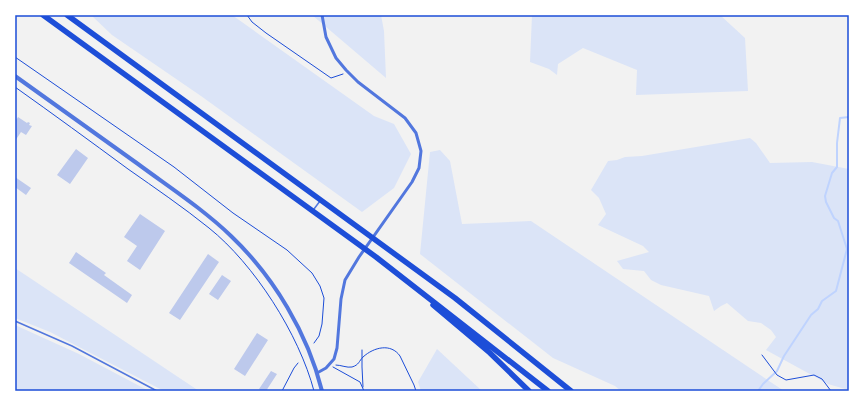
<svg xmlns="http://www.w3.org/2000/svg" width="864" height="406" viewBox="0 0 864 406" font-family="'DejaVu Sans',sans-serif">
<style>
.green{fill:#dbe4f7}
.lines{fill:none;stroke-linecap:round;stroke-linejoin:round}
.stream{stroke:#bfd3fe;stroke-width:2}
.building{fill:#bdc9ec}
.path{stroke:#1d4ed8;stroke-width:1}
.service{stroke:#5277de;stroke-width:1.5}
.minor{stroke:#5277de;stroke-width:3}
.tertiary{stroke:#5277de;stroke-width:4}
.trunk{stroke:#1d4ed8;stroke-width:5.5}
.neatline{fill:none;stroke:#1d4ed8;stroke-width:1.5}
</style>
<rect width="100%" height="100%" fill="#f2f2f2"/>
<path class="green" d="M91,15h141l142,101 20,8 17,30 -17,34 -32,24 -161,-116 -89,-61z
M312,15h69l3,16 2,47z
M532,15h188l25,23 3,53 -112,4 1,-25 -54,-22 -25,16 -1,11 -8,-6 -19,-7z
M750,138l6,5 14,20 42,-1 37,7v221l-21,-6 -62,-34 10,-13 -5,-7 -10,-7 -13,-2 -21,-18 -6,3 -7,5 -5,-15 -48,-11 -10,-5 -7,-9 -21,-2 -6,-8 32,-9 -6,-6 -45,-21 8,-11 -7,-16 -8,-8 17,-29 9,-1 8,-3 17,-1z
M440,150l10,11 12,63 69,-3 253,170h-163l-6,-5 -62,-28 -133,-104 10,-102z
M15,268l184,123h-35l-114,-59 -35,-14z
M15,325l64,29 70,37h-134z
M437,349l45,42h-61l-3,-9z"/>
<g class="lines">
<path class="stream" d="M758,391l5,-7 14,-13 7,-15 27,-41 7,-6 4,-8 14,-10 11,-42 -9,-28 -4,-3 -8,-16 -1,-6 7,-23 5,-6v-24l3,-25 9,-1"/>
</g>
<path class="building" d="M18,117l9,6 1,-1 2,1 -1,2 3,1 -6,9 -5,-3 -6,9v-19z
M76,149l12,9 -18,26 -13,-9z
M15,177l16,11 -5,7 -11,-8z
M140,214l25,17 -25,39 -13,-9 10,-15 -13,-9z
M76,252l30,21 -2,2 28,20 -5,8 -58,-40z
M208,254l11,8 -39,58 -11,-7z
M222,275l9,6 -13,19 -9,-6z
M257,333l11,7 -23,36 -11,-7z
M271,371l6,3 -11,17h-5l-2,-2z"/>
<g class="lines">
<path class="path" d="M247,15l5,7 14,11 65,45 12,-4
M15,57l159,110 59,46 54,37 25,23 8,13 4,12 -2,26 -3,12 -5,7
M15,87c38,27 75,54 113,82 27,19 55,38 81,59 45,36 90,106 105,163
M362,350v17l1,20
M762,355l15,20 9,5 28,-5 8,4 9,12
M336,365c5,0 11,3 16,2 7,-2 7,-6 11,-10 11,-10 28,-14 37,-1l14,29 2,6
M333,367l27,15 4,9
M282,391l12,-23 4,-5"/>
<path class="service" d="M314,209l6,-8
M15,321l57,25 85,45"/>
<path class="minor" d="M317,373l9,-5 8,-9 3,-11 4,-49 4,-19 14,-23 53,-75 7,-14 2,-17 -5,-18 -11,-15 -47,-36 -12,-12 -10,-12 -10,-21 -4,-22"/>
<path class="tertiary" d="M15,76c41,29 82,59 123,88 31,23 65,45 93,72 43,41 77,98 91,155"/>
<path class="trunk" d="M43,15l333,242 172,134
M67,15l388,283 116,93
M433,305l57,48 39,38"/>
</g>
<rect width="864" height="406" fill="none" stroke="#ffffff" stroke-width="32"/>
<rect x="16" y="16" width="832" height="374" class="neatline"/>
</svg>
